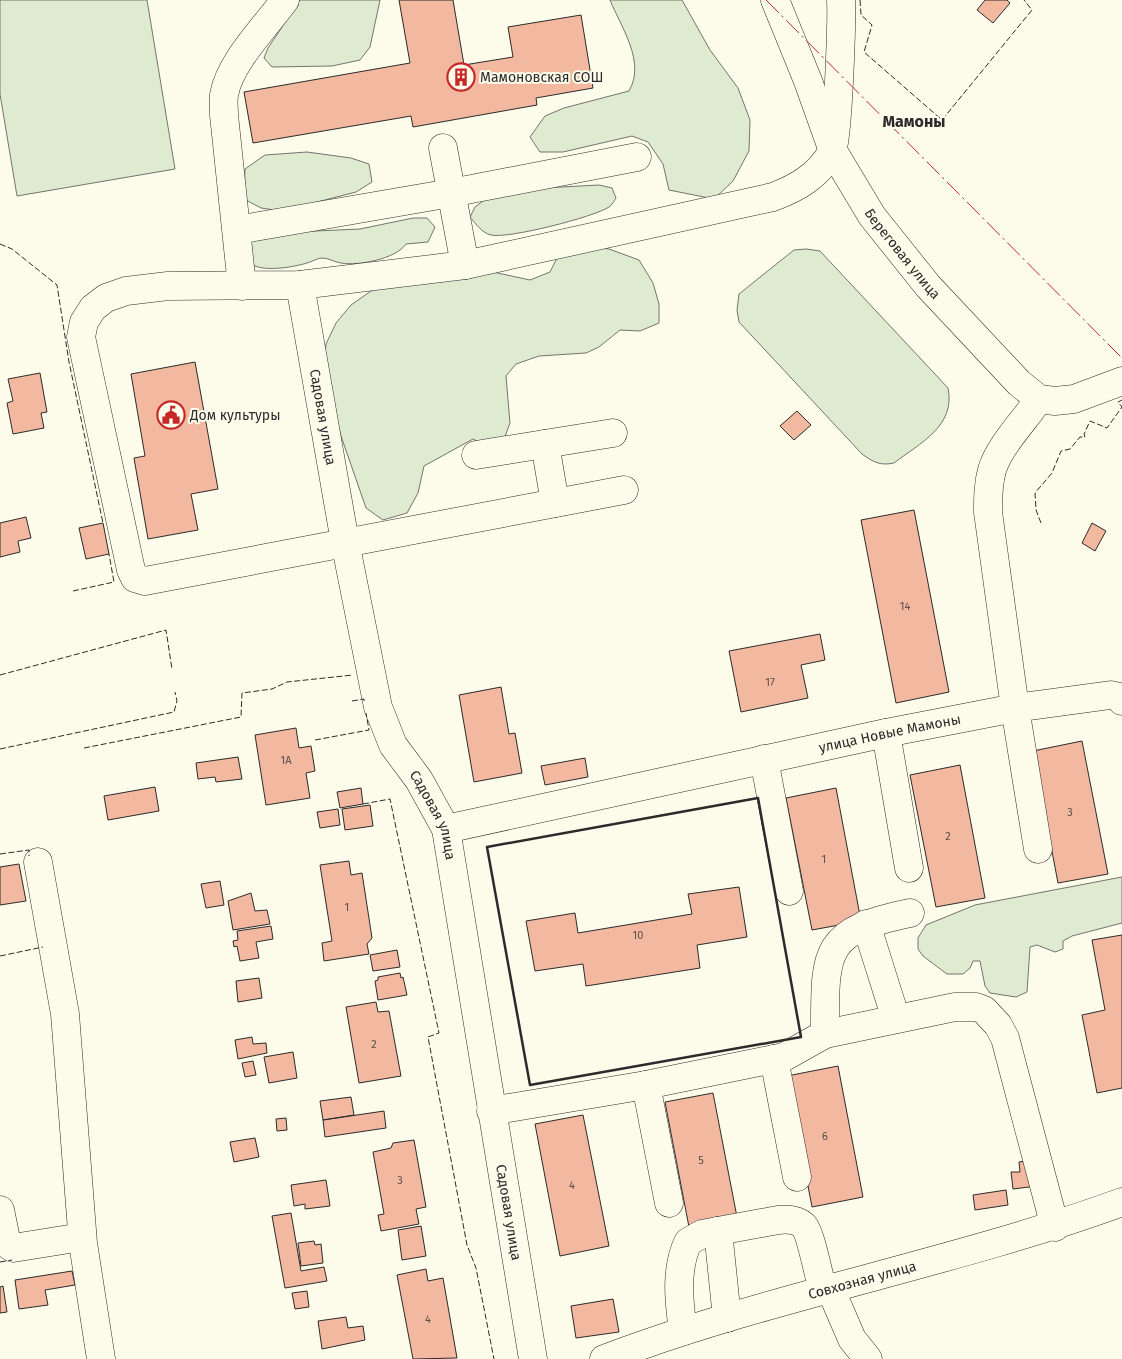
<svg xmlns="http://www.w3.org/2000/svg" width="1122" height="1359" viewBox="0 0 1122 1359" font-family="'Fira Sans',sans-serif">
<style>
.green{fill:#deebd1;stroke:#74746e}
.building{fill:#f2b8a0;stroke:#2b2b2b}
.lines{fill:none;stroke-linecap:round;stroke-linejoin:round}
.minor-casing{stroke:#2b2b2b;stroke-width:29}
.minor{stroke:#fdfbea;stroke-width:28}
.fence{stroke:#2b2b2b;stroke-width:1;stroke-dasharray:6 2.5;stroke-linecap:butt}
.wall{stroke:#2b2b2b;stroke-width:2.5}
.power{stroke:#c62828;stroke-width:1;stroke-dasharray:18 4 2.5 4;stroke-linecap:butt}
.labels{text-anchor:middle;stroke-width:4;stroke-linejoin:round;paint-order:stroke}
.number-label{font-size:11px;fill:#5d4e48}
.poi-label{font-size:14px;fill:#2b2b2b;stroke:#fdfbea;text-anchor:start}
.street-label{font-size:14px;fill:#2b2b2b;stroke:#fdfbea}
.quarter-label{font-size:16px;font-weight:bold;fill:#2b2b2b;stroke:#fdfbea}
</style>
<rect width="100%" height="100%" fill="#fdfbea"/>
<path class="green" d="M0,0h147l28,169 -158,27 -17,-102z
M300,0h80l-10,47 -10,13 -28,6 -60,1 -8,-9 4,-10z
M610,0h72l28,50 28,38 12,32 -1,31 -16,30 -19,18 -45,-9 -6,-26 -15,-22 -16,-6 -69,16h-23l-10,-15 15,-21 19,-8 65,-17c17,-29 -8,-64 -19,-91z
M307,152l44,6 18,6 3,18 -16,10 -74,19 -21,-3 -17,-9 1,-30 20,-14z
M599,185l13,3 4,10c-2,3 -4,7 -7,9 -15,10 -101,32 -118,28 -9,-2 -15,-11 -21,-18l5,-10 12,-9 19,-8z
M413,218h14l8,9 -7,15 -22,2c-10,15 -48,22 -65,19 -7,-1 -12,-5 -19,-5 -5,0 -10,4 -15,5 -13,4 -46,10 -57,0 -2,-3 -4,-8 -5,-11l6,-11 20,-8 89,-4z
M592,247l17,2 30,11 14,23 6,21v19l-19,8 -20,-1 -21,17 -13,6 -47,3 -23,8 -10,12 4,47 -7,19h-24l-6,-3 -49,27 -6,27 -11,20 -24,7 -17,-12 -25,-72 -18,-67 3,-25 10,-21 15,-18 20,-14 18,-7 104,-12 37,8 20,-8 8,-16z
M806,249l14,2 128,137c8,38 -28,55 -54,75 -14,3 -21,-1 -32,-9l-123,-132 -2,-12 2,-16 55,-44z
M1122,877v46l-50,13 -9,5v8l-8,3 -18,-7 -7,2 -3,45 -11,5 -26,-4 -5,-7 -5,-25h-7l-3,7 -7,6h-16l-24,-18 -5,-7v-11l8,-13 49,-20z"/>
<path class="building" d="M399,0h54l11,65 49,-8 -5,-30 73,-12 12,73 -57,10 1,7 -124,22 -2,-11 -158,27 -9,-51 166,-29z
M985,0h22l3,3 -17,20 -16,-13z
M195,362l23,127 -27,5 7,36 -50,9 -14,-81 11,-2 -14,-82z
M40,373l7,39 -6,1 3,15 -31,6 -6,-31 6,-2 -5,-22z
M797,411l14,14 -17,15 -14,-14z
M914,510l35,182 -53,11 -35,-183z
M26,517l5,21 -13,3 2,11 -20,5v-34z
M103,523l6,31 -23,5 -7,-31z
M1092,523l14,8 -11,20 -13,-8z
M820,634l5,26 -24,5 7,33 -67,14 -12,-61z
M501,687l8,47 6,-1 7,40 -48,9 -15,-87z
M296,728l3,20 12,-2 4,25 -9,2 4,25 -44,7 -11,-70z
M1082,741l26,133 -50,9 -25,-132z
M238,757l4,22 -26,3 -1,-5 -17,2 -2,-16z
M585,758l3,19 -43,8 -4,-19z
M960,765l25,133 -49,9 -26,-132z
M155,787l4,24 -51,9 -4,-24z
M361,788l2,16 -23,4 -3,-16z
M836,788l25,133 -49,9 -26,-132z
M370,805l3,21 -28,4 -3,-21z
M338,809l2,16 -20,3 -3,-16z
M349,861l2,14 11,-2 10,65 -5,6 2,10 -45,7 -2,-18 10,-2 -12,-76z
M19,864l7,37 -26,4v-38z
M220,881l4,24 -18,3 -5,-24z
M739,887l8,50 -50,8 3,23 -114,18 -3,-22 -48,7 -9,-50 49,-8 3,20 114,-19 -4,-20z
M251,893l4,18 12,-1 3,14 -37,6 -5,-29z
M271,926l2,13 -17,3 3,16 -19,3 -3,-15 -3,1 -1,-6 5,-1 -1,-9z
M1122,935v153l-25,5 -15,-78 23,-5 -13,-70z
M397,950l3,17 -27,4 -3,-16z
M400,973l1,5 2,-1 4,18 -29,5 -3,-19 3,-1v-3z
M259,978l3,20 -24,4 -2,-21z
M376,1002l2,10 11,-1 12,65 -42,7 -13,-76z
M252,1037l1,7 13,-1 1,10 -29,6 -3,-19z
M293,1052l4,26 -28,5 -5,-26z
M253,1061l3,14 -11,2 -3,-14z
M838,1066l25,131 -51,10 -25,-131z
M713,1093l24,124 -48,10 -24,-125z
M351,1097l3,18 -31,5 -3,-19z
M384,1111l2,17 -61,9 -2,-17z
M583,1115l26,131 -49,10 -25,-132z
M286,1118l1,12 -10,1 -1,-12z
M255,1138l4,19 -25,5 -4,-20z
M414,1140l12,67 -10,2 3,15 -38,7 -3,-16 6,-1 -11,-62 18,-4 2,-5z
M1026,1161l11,25 -24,3 -2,-17h9l-1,-10z
M326,1180l4,26 -25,3v-5l-11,2 -3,-21z
M1006,1190l2,15 -33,5 -2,-15z
M291,1213l10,58 23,-4 3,14 -42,7 -13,-72z
M421,1226l5,30 -24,4 -4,-30z
M314,1241l1,4 6,-1 2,19 -22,3 -3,-23z
M426,1269l2,12 15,-3 14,80 -44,1 -16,-84z
M72,1271l3,14 -30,5 3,15 -29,4 -4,-29z
M3,1286l4,26 -7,1v-26z
M307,1291l2,16 -14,2 -3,-16z
M613,1299l6,33 -43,6 -5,-32z
M346,1317l2,11 15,-2 2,14 -43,9 -4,-28z"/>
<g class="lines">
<g class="minor-casing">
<g id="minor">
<path id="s1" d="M775,0l33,81 25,70 39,65 56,70 91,97 20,16 16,2 19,-2 48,-18"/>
<path d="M443,148l22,117"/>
<path d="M237,230l214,-37 186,-36"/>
<path id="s2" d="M300,285l45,257 33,165 15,38 26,35 27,49 87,530"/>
<path d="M242,286l-18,-171c0,-6 -1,-13 0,-20 5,-32 42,-69 61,-95"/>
<path d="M545,444l10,59"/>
<path d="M476,455l137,-22"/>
<path d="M624,490l-479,91 -10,-3 -4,-8 -50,-233 3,-15 9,-14 13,-10 20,-7 42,-5 132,-1 165,-20 308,-68c24,-9 45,-21 59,-45 6,-9 10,-134 9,-152"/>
<path d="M886,733l23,135"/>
<path d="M764,759l25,132"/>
<path id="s3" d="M446,829l440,-96 129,-25 -27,-196c0,-14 0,-28 4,-42 7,-24 33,-50 47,-71"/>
<path d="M1038,849l-23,-141 96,-13 8,2 3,4"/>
<path d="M38,862l27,152 18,229 18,116"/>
<path d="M866,924l30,95"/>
<path d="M825,1034c0,-83 -3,-103 85,-121"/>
<path d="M774,1059l23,118"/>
<path d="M646,1085l23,118"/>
<path d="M491,1111l155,-26 138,-28 41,-23 130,-27h21l8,3 14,15 7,13 50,189"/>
<path d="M0,1210l7,34 6,4 69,-11"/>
<path d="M718,1231l9,87"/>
<path d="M830,1288l22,51 16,20"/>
<path d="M683,1331c-4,-29 -8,-61 5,-89l14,-8 76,-14c9,-1 19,-1 26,6 7,8 15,52 19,64"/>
<path id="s4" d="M604,1359c169,-64 348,-95 518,-157"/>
</g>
</g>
<use href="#minor" class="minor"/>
<path class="fence" d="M860,0l1,15 11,10 -8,27 78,68 90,-110 -8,-10
M0,244l12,5 45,36 12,77 34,161
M1041,523l-5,-13 -1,-17 17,-20 9,-22 9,-2 10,-12h5l-1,-3 6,-13 17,7 15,-21 -4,-5 4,-2
M73,591l41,-9 -5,-28
M0,675l166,-45 6,39
M352,701l12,-2v2
M315,740l54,-10 -3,-17
M84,748l157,-31 1,-24 30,-4 15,-7 66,-7
M0,749l174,-37 3,-11 -2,-9
M363,804l27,-5 49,234 -11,4 39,208 9,23 18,91
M0,854l29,-4v6
M0,956l43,-9
M0,1262l12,-2"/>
<path class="wall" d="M758,798l43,239 -271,48 -43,-238z"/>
<path class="power" d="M766,0l356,358"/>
</g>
<defs>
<g id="building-ring" transform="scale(1.4375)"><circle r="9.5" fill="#fdfbea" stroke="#c62828" stroke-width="1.5"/><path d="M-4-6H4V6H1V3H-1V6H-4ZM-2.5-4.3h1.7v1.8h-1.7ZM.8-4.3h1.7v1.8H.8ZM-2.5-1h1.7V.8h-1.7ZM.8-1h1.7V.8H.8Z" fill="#c62828"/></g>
<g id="civic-ring" transform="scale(1.4375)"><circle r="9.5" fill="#fdfbea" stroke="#c62828" stroke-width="1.5"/><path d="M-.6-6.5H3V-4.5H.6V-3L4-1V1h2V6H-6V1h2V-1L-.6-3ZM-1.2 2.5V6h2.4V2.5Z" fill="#c62828"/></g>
</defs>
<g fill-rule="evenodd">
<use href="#building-ring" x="461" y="77"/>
<use href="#civic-ring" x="171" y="415"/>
</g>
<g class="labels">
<g class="number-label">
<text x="905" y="610">14</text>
<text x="770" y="686">17</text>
<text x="286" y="764">1А</text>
<text x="1070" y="816">3</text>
<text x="948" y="840">2</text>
<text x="824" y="863">1</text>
<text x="347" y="911">1</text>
<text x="638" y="939">10</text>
<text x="374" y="1048">2</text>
<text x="825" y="1140">6</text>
<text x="701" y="1164">5</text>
<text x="400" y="1184">3</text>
<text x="572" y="1189">4</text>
<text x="428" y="1323">4</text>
</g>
<g class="poi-label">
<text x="480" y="82">Мамоновская СОШ</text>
<text x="190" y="420">Дом культуры</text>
</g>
<g class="street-label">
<text dy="5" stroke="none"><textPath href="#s1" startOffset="286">Береговая улица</textPath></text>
<text dy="5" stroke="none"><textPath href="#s2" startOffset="134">Садовая улица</textPath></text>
<text dy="5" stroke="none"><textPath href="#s3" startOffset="454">улица Новые Мамоны</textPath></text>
<text dy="5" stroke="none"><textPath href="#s2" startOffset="552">Садовая улица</textPath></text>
<text dy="5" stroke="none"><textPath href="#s2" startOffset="958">Садовая улица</textPath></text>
<text dy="5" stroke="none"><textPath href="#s4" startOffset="270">Совхозная улица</textPath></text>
</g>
<g class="quarter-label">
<text x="914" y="127">Мамоны</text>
</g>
</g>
</svg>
